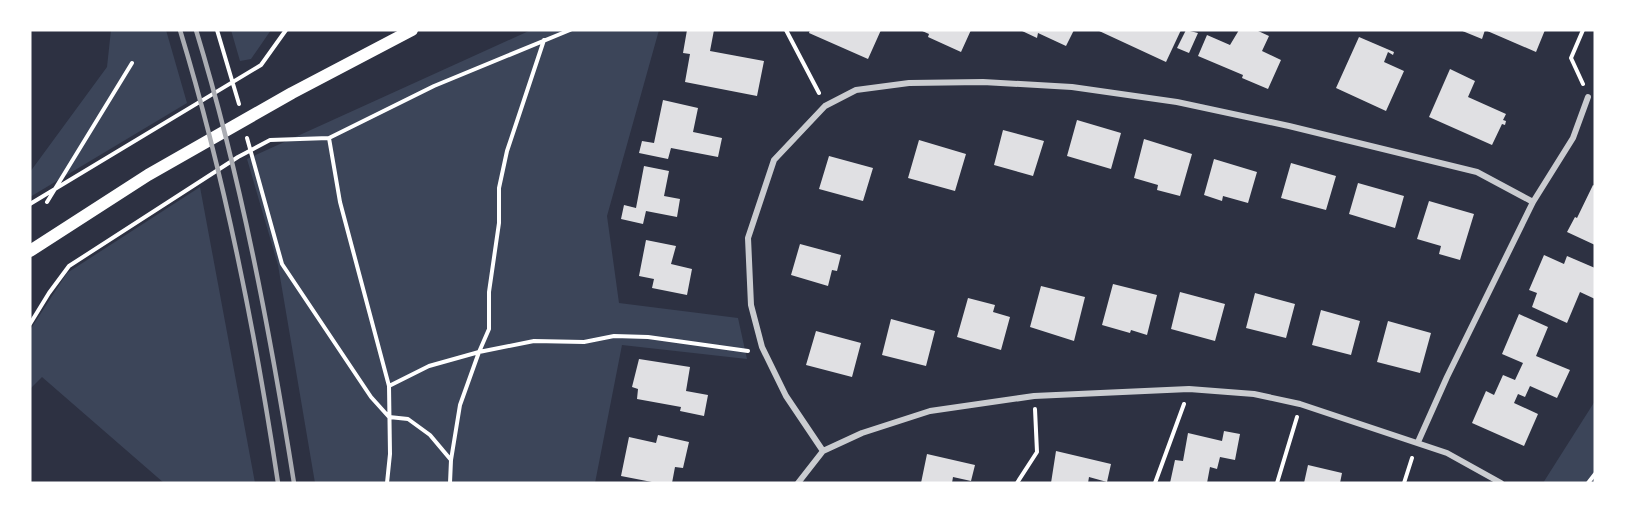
<svg xmlns="http://www.w3.org/2000/svg" width="1625" height="513" viewBox="0 0 1625 513" font-family="Manrope,sans-serif">
<style>
.green{fill:#3c4559}
.building{fill:#e0e0e3}
.lines{fill:none;stroke-linecap:round;stroke-linejoin:round}
.path{stroke:#fff;stroke-width:4}
.minor{stroke:#caccd0;stroke-width:6}
.secondary{stroke:#fff;stroke-width:12}
.rail{stroke:#abadb3;stroke-width:4.5}
</style>
<rect width="100%" height="100%" fill="#2d3142"/>
<path class="green" d="M111,30h55l21,73 -157,94v-25l77,-105z
M231,30h40l-20,29 -11,2z
M531,30h128l-52,186 12,87 119,15 9,41 -125,-14 -27,138h-280l-37,-218 -31,-106z
M200,187l55,296h-91l-122,-106 -12,12v-59l37,-57z
M1595,401v82h-52z"/>
<path class="building" d="M687,30h27l-4,21 54,10 -7,35 -72,-14 5,-28 -7,-1z
M810,30h71l-13,29 -59,-26z
M920,30h51l-10,22 -33,-15 1,-3z
M1020,30h54l-8,16 -28,-13 -1,5z
M1097,30h84l-15,32z
M1186,30l12,3 -9,20 -12,-5z
M1239,30h17l13,6 -7,15 19,9 -13,29 -26,-11 1,-3 -45,-19 9,-21 23,10z
M1460,30h85l-9,22 -51,-22 -3,9z
M1359,37l35,15 -1,3 -5,-3 -4,10 20,9 -18,40 -50,-23z
M1450,69l25,12 -7,16 38,17 -3,6 3,1 -1,4 -3,-1 -10,21 -63,-28z
M663,100l35,8 -5,24 29,6 -4,19 -47,-9 -3,11 -29,-6 3,-12 12,2z
M1077,120l44,13 -10,36 -44,-13z
M1003,130l41,11 -11,35 -39,-11z
M1144,139l48,15 -12,42 -23,-6 1,-5 -24,-7z
M919,140l47,14 -11,37 -47,-13z
M829,156l44,12 -10,33 -44,-12z
M1214,159l43,13 -9,31 -25,-7 -1,5 -18,-6z
M1291,163l45,13 -10,34 -45,-12z
M644,166l25,5 -5,25 16,3 -3,18 -31,-6 -3,13 -22,-5 3,-14 12,3z
M1358,183l46,13 -9,32 -46,-14z
M1593,185l2,1v59l-28,-13 8,-15 2,1z
M1429,201l45,13 -14,46 -21,-6 2,-8 -24,-7z
M646,240l30,6 -5,18 21,5 -5,26 -35,-7 2,-9 -15,-3z
M800,244l41,11 -4,16 -5,-1 -4,16 -37,-11z
M1544,255l20,9 3,-8 28,12v31l-15,-7 -13,31 -35,-16 5,-14 -8,-3z
M1113,284l44,11 -10,40 -16,-5 -1,3 -28,-8z
M1041,286l44,11 -11,44 -44,-14z
M1180,292l45,12 -10,37 -44,-12z
M1255,293l40,11 -9,34 -40,-10z
M968,298l27,7 -2,7 17,5 -9,33 -44,-13z
M1321,310l39,11 -9,34 -39,-10z
M1519,314l29,13 -12,29 34,14 -13,28 -27,-12 -5,11 -7,-3 -4,9 24,11 -14,32 -52,-23 14,-32 8,4 9,-20 12,5 8,-17 -21,-9z
M891,319l44,12 -9,35 -44,-11z
M1388,321l43,12 -11,40 -43,-11z
M816,331l45,12 -9,34 -46,-12z
M639,359l51,8 -4,24 22,4 -4,21 -24,-5 1,-4 -44,-8 1,-10 -6,-2z
M1224,431l16,3 -5,26 -15,-3 -3,12 -7,-2 -3,16h-37l5,-23 8,1 5,-28 34,8z
M658,435l31,7 -6,26 -8,-1 -3,16h-15l-36,-7 8,-39 27,6z
M1056,451l55,13 -4,18 -18,-5 -1,6h-37z
M927,454l48,11 -4,16 -18,-4 -1,6h-31z
M1308,465l34,8 -2,10h-36z"/>
<g class="lines">
<path class="path" d="M217,30l22,74
M786,30l33,63
M1583,84l-12,-26 12,-28
M247,138l35,126 89,133 18,20 19,2 22,16 21,25
M329,138l11,64 49,184 1,68 -3,29
M47,202l85,-139
M30,204l231,-139 25,-35
M30,324l19,-31 20,-27 169,-109 32,-17 59,-2 105,-52 136,-56
M389,386l40,-20 50,-14 55,-11 50,1 30,-6 34,1 100,14
M450,483l1,-23 9,-55 19,-53 10,-23v-37l10,-69v-35l8,-37 37,-111
M1017,483l20,-31 -2,-43
M1155,483l29,-79
M1277,483l20,-66
M1404,483l8,-25
M1588,483l7,-9"/>
<path class="minor" d="M1418,442l29,-65 86,-175 40,-64 15,-41
M823,451l-37,-55 -24,-49 -11,-42 -3,-67 26,-78 51,-54 31,-16 53,-7 74,-1 89,5 105,15 112,24 188,46 56,30
M798,483l25,-32 39,-18 68,-22 104,-15 155,-7 65,5 46,10 147,49 54,30"/>
<path class="secondary" d="M30,251l118,-76 144,-82 120,-63"/>
<path class="rail" d="M180,30c45,148 75,300 98,453
M196,30c45,147 74,302 98,453"/>
</g>
<rect width="1625" height="513" fill="none" stroke="#ffffff" stroke-width="63"/>
</svg>
